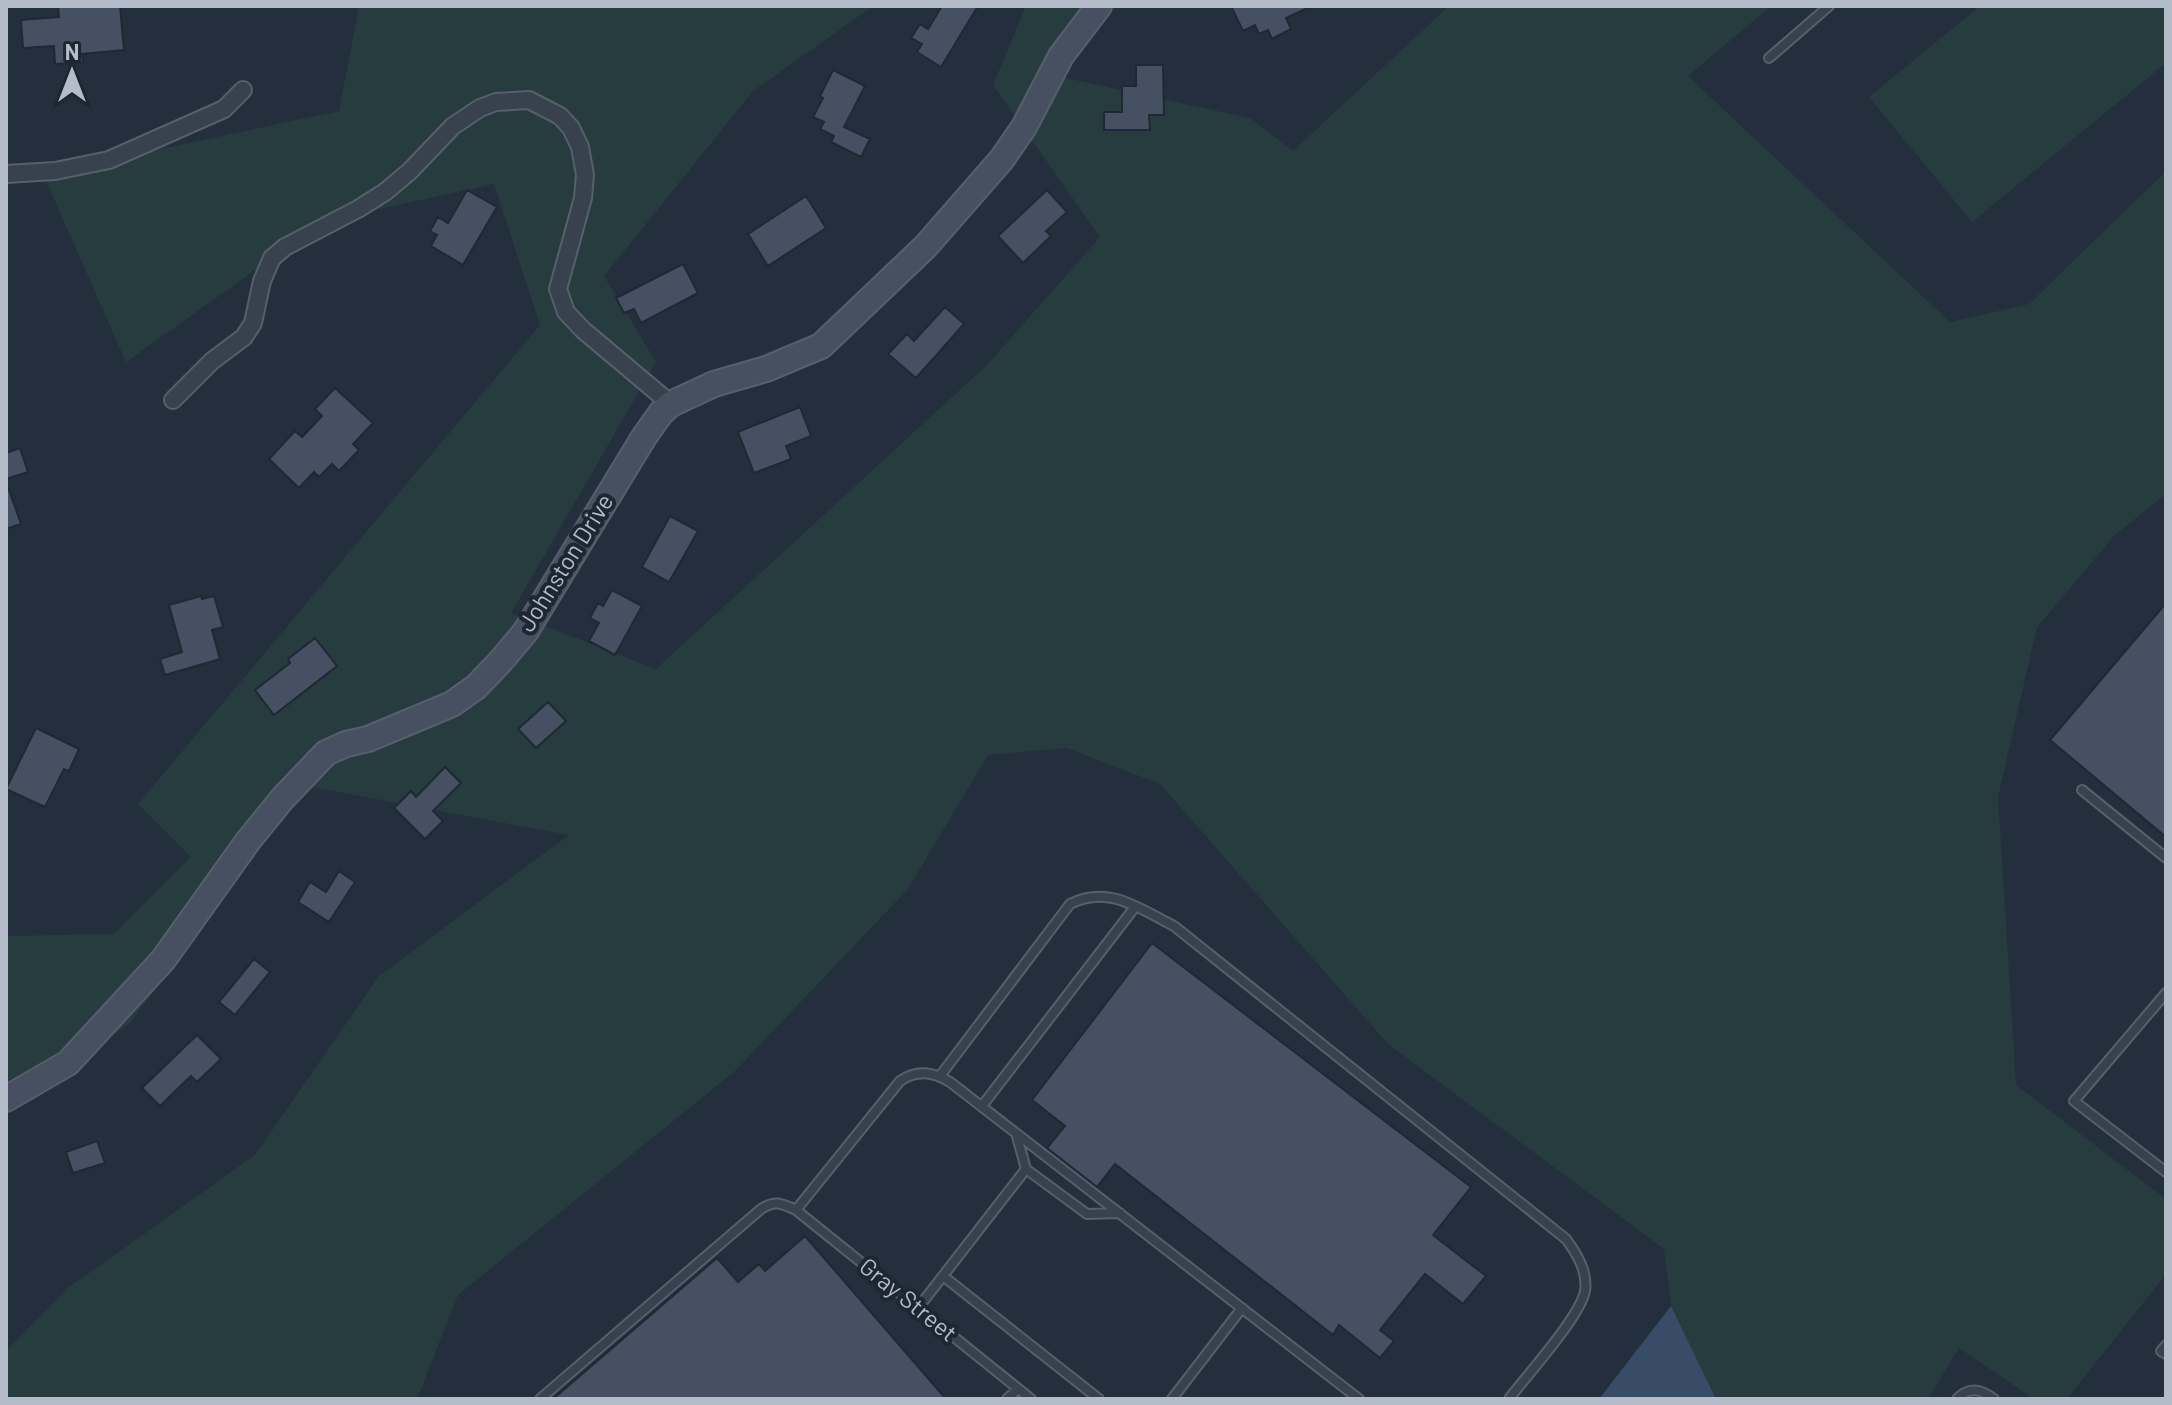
<svg xmlns="http://www.w3.org/2000/svg" width="2172" height="1405" viewBox="0 0 2172 1405" font-family="Barlow,sans-serif">
<style>
.green{fill:#263c3f}
.water{fill:#394c67}
.building{fill:#455162;stroke:#1f2835;stroke-width:2}
.lines{fill:none;stroke-linecap:round;stroke-linejoin:round}
.lane-casing{stroke:#565f6c;stroke-width:12}
.street-casing{stroke:#565f6c;stroke-width:20}
.secondary-casing{stroke:#565f6c;stroke-width:28}
.lane{stroke:#38414e;stroke-width:8}
.street{stroke:#38414e;stroke-width:16}
.secondary{stroke:#465061;stroke-width:24}
.labels{text-anchor:middle;stroke-width:8;stroke-linejoin:round;paint-order:stroke}
.street-label{font-size:24px;fill:#b4bcc9;stroke:#1d2633}
</style>
<rect width="100%" height="100%" fill="#242f3e"/>
<path class="green" d="M359,6h514l-120,85 -149,185 52,86 -145,251 145,56 331,-304 113,-128 -107,-152 33,-79h91l-56,71 189,41 43,33 156,-145h322l-83,70 262,246 79,-18 137,-133v323l-51,41 -78,92 -39,170 18,288 150,114v75l-99,125h-33l-75,-51 -31,51h-212l-45,-93 -7,-57 -276,-205 -228,-260 -93,-36 -79,7 -80,134 -174,183 -276,223 -41,104h-411v-48l62,-63 187,-133 124,-179 190,-141 -263,-49 -176,237 -107,75 -17,-13v-149l108,-2 77,-77 -53,-53 402,-479 -46,-141 -170,37 -198,141 -83,-188 296,-63z
M1980,6h186v57l-194,159 -103,-125z"/>
<path class="water" d="M1671,1306l45,93h-117z"/>
<path class="building" d="M58,6h62l4,44 -42,4 1,8 -28,2 -1,-18 -31,2 -2,-28 38,-3z
M942,6h36l-37,61 -24,-15 5,-8 -11,-6 9,-14 8,5z
M1231,6h81l-26,12 5,11 -19,10 -4,-9 -9,4 -4,-9 -12,6z
M1136,65h27l1,50h-15l1,15h-46v-18h18v-26h14z
M833,70l32,16 -21,41 26,12 -9,18 -30,-15 3,-6 -14,-7 4,-7 -11,-5 10,-19 -3,-2z
M467,190l30,17 -34,58 -32,-19 6,-11 -7,-4 8,-14 10,6z
M1047,190l20,22 -21,19 5,5 -28,27 -25,-27z
M806,196l20,32 -58,38 -20,-32z
M683,264l15,29 -57,30 -7,-14 -10,4 -8,-15z
M945,307l19,17 -48,54 -28,-24 19,-20 7,7z
M335,388l38,35 -20,21 6,6 -20,21 -7,-7 -13,13 -5,-5 -15,16 -30,-29 26,-28 7,6 20,-21 -7,-7z
M800,407l11,29 -25,10 5,13 -37,14 -16,-41z
M20,448l8,24 -22,7v-26z
M6,487h2l13,37 -15,5z
M670,516l28,15 -29,51 -27,-15z
M612,590l30,16 -27,49 -26,-14 10,-18 -9,-5 8,-15 5,3z
M201,596l1,3 12,-3 9,31 -11,3 8,29 -55,16 -5,-16 22,-7 -13,-47z
M2166,603v234l-116,-97z
M315,638l22,28 -63,49 -19,-25 35,-27 -2,-4z
M548,702l18,19 -30,27 -18,-19z
M36,728l43,21 -10,22 -5,-2 -19,38 -39,-18z
M445,767l16,16 -28,28 10,10 -18,18 -31,-31 17,-17 5,6z
M339,871l16,11 -26,40 -31,-20 12,-20 16,10z
M1152,943l319,244 -38,48 53,41 -23,28 -38,-30 -45,56 14,11 -14,17 -41,-33 -6,10 -218,-171 -18,23 -50,-39 18,-22 -33,-26z
M254,959l16,13 -35,43 -16,-13z
M197,1035l24,24 -24,23 -6,-6 -31,30 -18,-18z
M97,1141l8,22 -32,10 -7,-21z
M805,1236l141,163h-393l164,-141 21,24 21,-18 6,7z"/>
<g class="lines">
<g class="lane-casing">
<path id="lane" d="M1769,58l60,-52
M2082,790l84,68
M2166,993l-92,108 92,71
M940,1076l130,-172c38,-20 70,5 104,22l392,313c11,15 22,33 19,52 -5,26 -58,84 -76,108
M982,1106l153,-199
M1016,1133l10,36 61,45 33,-1
M796,1210l104,-129c17,-12 33,-9 50,1l409,317
M943,1276l156,123
M918,1308l108,-139
M2166,1345l-5,6 5,3
M540,1399l221,-190c14,-9 20,-6 35,1l235,189
M1007,1399l11,-10
M1172,1399l70,-91
M1957,1399c12,-13 24,-10 37,0"/>
</g>
<g class="street-casing">
<path id="street" d="M6,174l49,-3 54,-11 115,-51 19,-19
M173,400l39,-39 32,-24 9,-14 9,-42 10,-23 13,-11 73,-38 27,-17 25,-21 43,-45 27,-18 16,-6 33,-2 31,16 11,12 9,19 5,28 -2,23 -25,91 8,23 17,18 88,74"/>
</g>
<g class="secondary-casing">
<path id="secondary" d="M6,1099l62,-36 95,-103 85,-119 35,-43 43,-45 20,-9 22,-5 84,-35 24,-17 24,-25 26,-31 118,-194 17,-24 10,-9 43,-20 52,-15 55,-23 105,-100 76,-87 22,-32 37,-71 38,-50"/>
</g>
<use href="#lane" class="lane"/>
<use href="#street" class="street"/>
<use href="#secondary" class="secondary"/>
</g>
<g class="labels">
<g class="street-label">
<text transform="translate(566 563) rotate(-58)" y="8">Johnston Drive</text>
<text transform="translate(908 1300) rotate(39)" y="8">Gray Street</text>
</g>
</g>
<rect width="2172" height="1405" fill="none" stroke="#b4bcc9" stroke-width="16"/>
<g transform="translate(72 72)" stroke="#1d2633" stroke-width="6" paint-order="stroke">
<path d="M0-6L14 30L0 20L-14 30Z" fill="#b4bcc9"/>
<text y="-12" font-size="22" font-weight="bold" text-anchor="middle" fill="#b4bcc9">N</text>
</g>
</svg>
